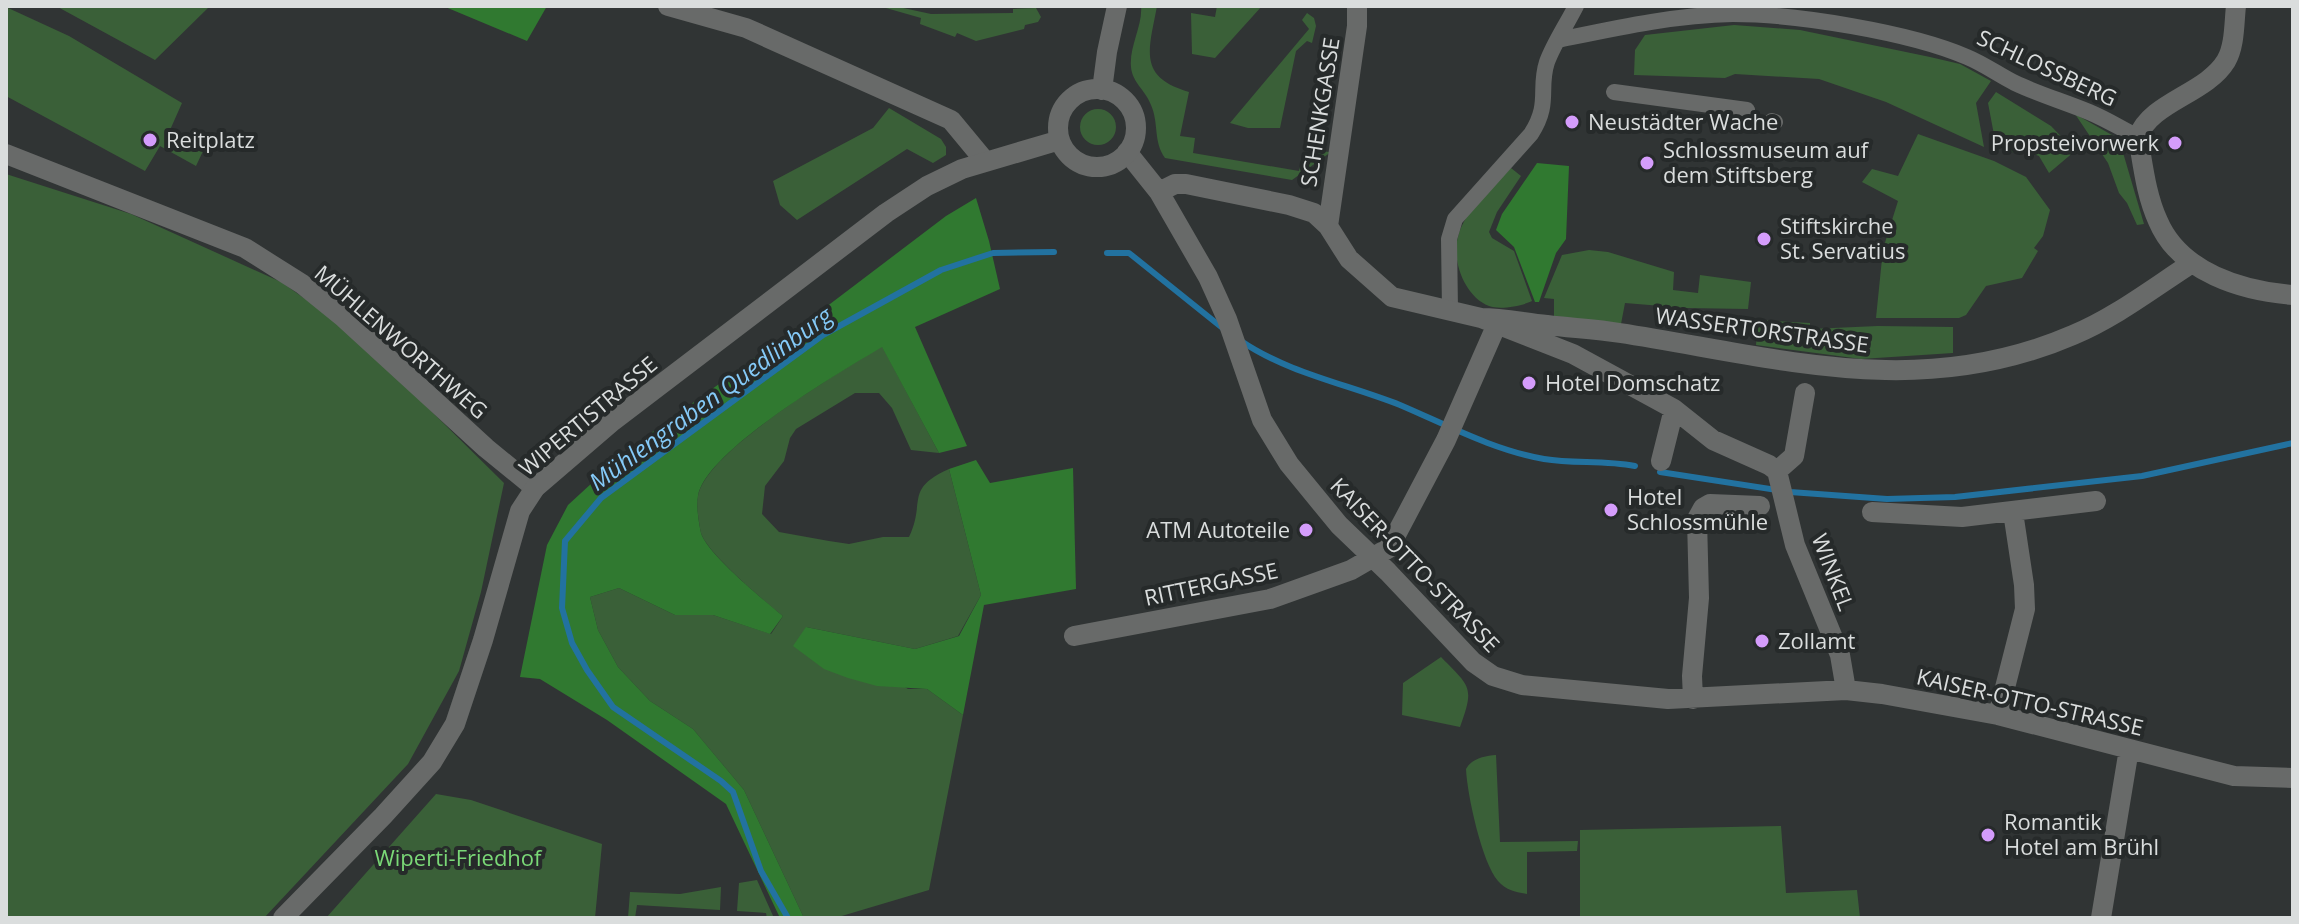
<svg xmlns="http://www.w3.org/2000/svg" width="2299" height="924" viewBox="0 0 2299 924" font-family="'Open Sans',sans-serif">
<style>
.green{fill:#3a6038}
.forest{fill:#307930}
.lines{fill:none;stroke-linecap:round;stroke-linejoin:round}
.stream{stroke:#2272a0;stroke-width:6}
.pedestrian{stroke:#686a69;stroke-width:16}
.minor{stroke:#686a69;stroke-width:20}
.tertiary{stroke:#686a69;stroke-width:20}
.poi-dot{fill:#d49cfb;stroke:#262a2a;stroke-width:3}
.labels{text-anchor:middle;stroke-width:8;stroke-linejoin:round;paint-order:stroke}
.street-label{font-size:22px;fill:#dadddd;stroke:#262a2a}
.poi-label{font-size:22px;fill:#dadddd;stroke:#262a2a;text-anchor:start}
.park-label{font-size:22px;fill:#7ad877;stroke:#262a2a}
.water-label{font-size:24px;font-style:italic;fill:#85caf8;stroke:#262a2a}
</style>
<rect width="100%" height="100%" fill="#303434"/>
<path class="green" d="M56,6h154l-55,54z
M879,6h15l37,8 82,-1v-4l23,-1 5,9 -3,5 -13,3 -1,4 -48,12 -19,-8 -2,4 -35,-13 1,-6z
M1141,6h16c-8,44 -20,71 32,86l-9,44 15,2 -2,15 106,18 3,-13 11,-7 18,1 -39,28 -127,-22c-12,-16 -6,-35 -14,-53 -5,-14 -19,-23 -20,-38 -2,-20 12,-42 10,-61z
M1217,6h45l-47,52 -23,-4 -1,-41 24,4z
M6,7l63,29 113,67 -12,27 34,19 -8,17 -36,-20 -15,25 -139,-75z
M1307,13l7,5 2,8 -4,17 -5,-2 -11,10 -16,77h-32l-18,-5 79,-94 -7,-9z
M1734,25l66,5 130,27 30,7 31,17 -15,22 8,44 -98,-45 -67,-23 -84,-5 -10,4 -91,-3 1,-25 10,-15z
M1996,92l55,34 24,25 -26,22 -10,-17 -22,-8 -3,5 -19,-13 -7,-37z
M889,108l52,31 5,8v8l-13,8 -26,-14 -110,71 -17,-15 -7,-24 100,-53z
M1080 127a18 18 0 1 1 36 0a18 18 0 1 1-36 0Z
M2075,114l44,25 25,85 -7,1 -10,-22 -8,-10 -11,-30z
M1918,134l76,27 32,16 24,33 -7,26 -9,12 4,3 -16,27 -36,8 -20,29 -7,3h-83l7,-69 15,-48 -36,-19 10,-13 26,7z
M1511,168l10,8 -24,36 -8,20 3,6 22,13 18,50c-10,5 -32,9 -43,5 -24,-9 -38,-46 -31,-69 7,-28 34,-49 53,-69z
M6,174l125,40 150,68 67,47 156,154 -23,109 -22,79 -51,93 -144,154h-258z
M1589,250l19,2 66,20 -1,18 25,3 2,-18 51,7 -3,27 -62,-1 -61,-5 -4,21 -67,-8v-17l-10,-1 18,-43z
M1758,320l52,3v6l68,-3 75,1v26l-92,6 -105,-14z
M882,346l57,107 -28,-3 -19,-42 -13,-15h-24l-59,36 -6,9 -6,23 -19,25 -3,28 17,18 50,9 20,3 34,-7h26c17,-35 -5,-48 40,-68l32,126 -23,41 -43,13 -109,-22 102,62h19l36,26 -34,175 -94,28h-31l-60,-128 -51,-61 -43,-28 -32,-34 -20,-37 -8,-33 29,-9 56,27h38l58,19 12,-18c-19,-15 -76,-63 -82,-83 -2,-9 -5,-28 -3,-37 8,-46 144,-125 184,-150z
M1441,657c29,30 34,29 19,70l-58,-12 1,-32z
M1496,755l4,87 78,-1 -1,10 -50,1v42c-12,-2 -21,-4 -29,-13 -16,-18 -31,-87 -32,-112 6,-11 19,-13 30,-14z
M436,794l35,6 131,44 -7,74h-269z
M1781,826l5,67 71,-3 3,28h-280v-88z
M757,880l17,38h-7l-1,-5 -29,-2 2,-28z
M721,887l-1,23 -83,-5 -2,13h-7l2,-26 50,2z"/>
<path class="forest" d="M443,6h104l-20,35z
M1537,163l32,3 -3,73 -10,14 -17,49h-4l-21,-55 -18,-17 6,-16z
M976,198l13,43 11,48 -85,38 52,119 -28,7 -57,-106c-40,24 -177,104 -184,149 -2,10 1,28 3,37 6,21 64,68 82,83l-13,18 -57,-19h-38l-56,-27 -29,9 8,33 20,37 32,34 43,28 51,61 60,128h-24l-54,-114 -119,-84 -67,-41 -20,-2 27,-132 21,-40 61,-56 201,-145 116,-88z
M976,460l14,23 83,-15 3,121 -92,16 -21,110 -36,-26 -50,-3 -29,-8 -24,-9 -31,-23 13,-19 109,22 44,-13 22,-41 -32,-126z"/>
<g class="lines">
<path class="stream" d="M1107,253h22l96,77
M1241,341c47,32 106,43 159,64 47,20 93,45 144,54 30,5 59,1 91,7
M1660,472l130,20 97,7 68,-2 187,-21 151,-33
M788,918l-27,-47 -28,-79 -12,-11 -108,-74 -26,-37 -15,-27 -10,-35 3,-67 36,-43 222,-163 118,-65 52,-17 61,-1"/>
<path class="pedestrian" d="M1558,40c58,-12 116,-25 175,-26 63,0 176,18 234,43 17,7 32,18 48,26 23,11 50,19 74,29 17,7 33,17 49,25
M1614,92l133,18
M1772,121l3,1
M1450,310l-1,-71 6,-20 76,-85c20,-31 7,-45 16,-72 7,-19 20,-38 29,-56"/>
<path class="minor" d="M668,6l78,22 205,92 34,41
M2236,6c-2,17 -1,40 -10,55 -20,33 -76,41 -88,76 5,28 8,58 20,84 22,52 85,70 135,74
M1127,152l32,40 49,85 19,42 35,101 27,44 50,61 49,47 85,90 20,14 29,9 146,14 178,-9 36,4 116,21 236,61 59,2
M6,154l239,94 57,36 42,34 142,130 49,40
M1159,192l16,-8h11l103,21 25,8 14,13 21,33 43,38 89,21 92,36 101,55 39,31 56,25 8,6
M1328,226l29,-200v-20
M1481,318c23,0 44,5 66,7 24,3 49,4 73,8 157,24 298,69 453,2 43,-18 80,-47 119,-72
M1661,461l13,-52
M1777,471l18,74 45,110 6,35
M1777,471l17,-15 11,-63
M1872,512l90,5 134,-16
M1074,636l196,-37 81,-29 38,-22 57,-108 51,-116
M1693,699l-1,-23 7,-78 -2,-79 6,-11 7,-4 50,2
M1998,715l27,-106 -1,-24 -11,-73
M2101,918l28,-169"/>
<path class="tertiary" d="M1058 128a39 39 0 1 1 78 0a39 39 0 1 1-78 0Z
M1102,90l5,-38 10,-46
M283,918l100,-102 49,-54 23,-38 28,-84 37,-129 15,-23 78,-67 273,-208 41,-27 35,-17 98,-29"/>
</g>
<g class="poi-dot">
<circle cx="1572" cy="122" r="8"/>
<circle cx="150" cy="140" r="8"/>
<circle cx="2175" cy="143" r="8"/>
<circle cx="1647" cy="163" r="8"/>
<circle cx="1764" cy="239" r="8"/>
<circle cx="1529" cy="383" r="8"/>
<circle cx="1611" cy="510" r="8"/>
<circle cx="1306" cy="530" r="8"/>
<circle cx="1762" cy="641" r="8"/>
<circle cx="1988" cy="835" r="8"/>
</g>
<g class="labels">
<g class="street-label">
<text transform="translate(2047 68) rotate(25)" y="8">SCHLOSSBERG</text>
<text transform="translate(1320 112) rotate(-81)" y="8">SCHENKGASSE</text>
<text transform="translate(1762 330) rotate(8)" y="8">WASSERTORSTRASSE</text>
<text transform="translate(401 342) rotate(41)" y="8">MÜHLENWORTHWEG</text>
<text transform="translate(588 416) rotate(-40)" y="8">WIPERTISTRASSE</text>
<text transform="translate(1415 565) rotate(46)" y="8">KAISER-OTTO-STRASSE</text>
<text transform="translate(1833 572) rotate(69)" y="8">WINKEL</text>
<text transform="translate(1211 584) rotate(-12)" y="8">RITTERGASSE</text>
<text transform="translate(2030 702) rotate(13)" y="8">KAISER-OTTO-STRASSE</text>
</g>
<g class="poi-label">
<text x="1588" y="130">Neustädter Wache</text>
<text x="166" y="148">Reitplatz</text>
<text x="2159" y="151" text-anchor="end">Propsteivorwerk</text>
<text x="1663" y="158">Schlossmuseum auf<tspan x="1663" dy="25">dem Stiftsberg</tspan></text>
<text x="1780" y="234">Stiftskirche<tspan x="1780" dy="25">St. Servatius</tspan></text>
<text x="1545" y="391">Hotel Domschatz</text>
<text x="1627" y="505">Hotel<tspan x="1627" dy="25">Schlossmühle</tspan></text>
<text x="1290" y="538" text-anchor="end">ATM Autoteile</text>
<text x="1778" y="649">Zollamt</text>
<text x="2004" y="830">Romantik<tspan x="2004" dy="25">Hotel am Brühl</tspan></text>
</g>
<g class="park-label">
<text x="458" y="866">Wiperti-Friedhof</text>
</g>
<g class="water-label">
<text transform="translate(711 399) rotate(-36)" y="8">Mühlengraben Quedlinburg</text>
</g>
</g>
<rect width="2299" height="924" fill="none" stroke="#dadddd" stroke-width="16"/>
</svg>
